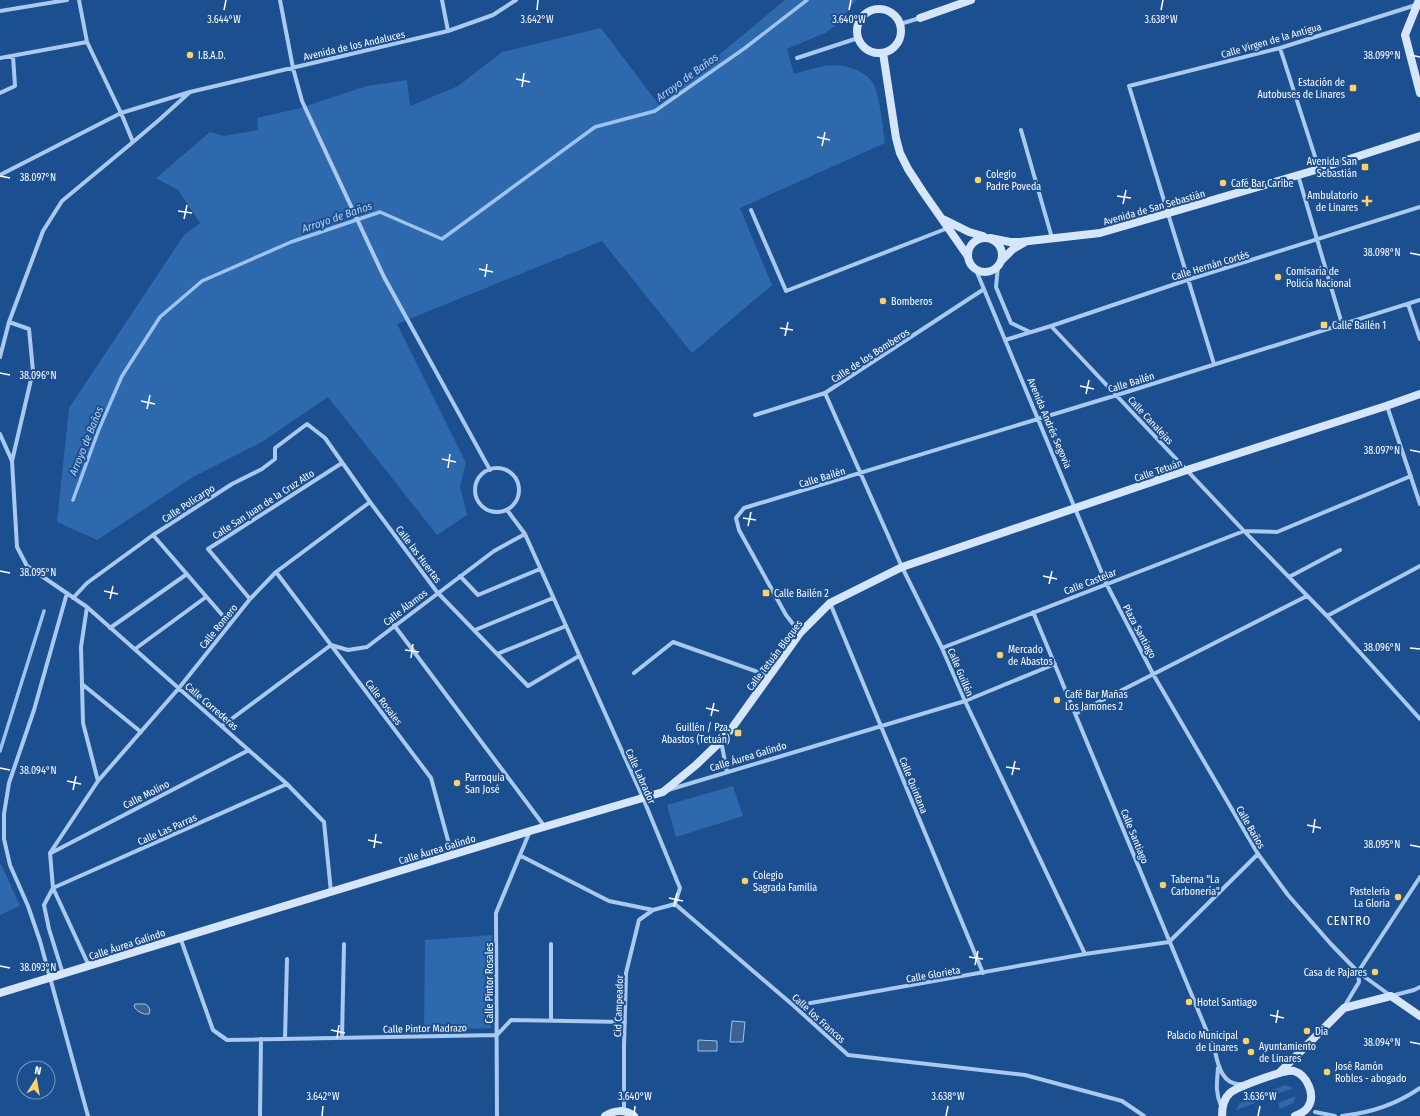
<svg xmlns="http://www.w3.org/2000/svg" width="1420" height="1116" viewBox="0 0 1420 1116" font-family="'Fira Sans Condensed',sans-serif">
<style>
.green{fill:#2e69ad}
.water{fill:#3c6290;stroke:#9cc4f0}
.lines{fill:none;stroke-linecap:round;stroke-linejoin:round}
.stream{stroke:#9cc4f0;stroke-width:3.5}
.street{stroke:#a9c9ee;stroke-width:4}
.secondary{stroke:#d6e6fa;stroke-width:8}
.ticks{fill:none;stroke:#fff;stroke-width:1.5}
.poi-dot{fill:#ffd166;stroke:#1b4f8f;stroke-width:1.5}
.labels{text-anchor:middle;stroke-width:4;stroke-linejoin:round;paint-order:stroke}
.street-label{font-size:10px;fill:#fff;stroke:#1b4f8f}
.poi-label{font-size:10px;fill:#fff;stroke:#1b4f8f;text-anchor:start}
.water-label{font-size:11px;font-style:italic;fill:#b5d3f5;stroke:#1b4f8f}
.quarter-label{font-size:12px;letter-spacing:1px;fill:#fff;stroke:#1b4f8f}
.ticks-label{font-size:10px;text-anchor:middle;fill:#fff;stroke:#1b4f8f;stroke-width:4;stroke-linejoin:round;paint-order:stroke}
</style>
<rect width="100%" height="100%" fill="#1b4f8f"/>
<path class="green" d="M785,0h71l-16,21 -13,11 -40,17 7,25c10,-3 20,-6 30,-8 17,-3 42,3 50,19 6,13 9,43 11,58l-145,65 32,77 -80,68 -90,-112 -205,83 69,139 -6,23 7,29 -30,20 -109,-138 -66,45 -69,35 -96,63 -40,-18 12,-114 115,-173 16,-12 -22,-33 -22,-12 54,-46 14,4 34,-6 -1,-12 43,-10 67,-22 40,-6 3,26 48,-20 44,-34 99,-24 58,77z
M733,786l10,30 -67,21 -9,-32z
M1,864l19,42 -20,9v-50z
M492,935l-1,93 -67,2 1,-90z
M1285,1085l8,3 -18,7 -3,-5z
M1296,1096l-3,7 -13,6 -2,-6z
M1253,1098l2,5 -19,7 4,-7z"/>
<path class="water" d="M135,1004h10l3,2 2,4 -1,4c-6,1 -13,-3 -15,-8z
M732,1021l13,1 -2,20h-13z
M698,1040l19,1v10h-19z"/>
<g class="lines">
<path class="stream" d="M73,500l26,-71 23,-53 38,-59 42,-36 89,-39 89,-30 62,27 153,-112 60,-16 90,-63 62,-48
M0,751l44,-140"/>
<path class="street" d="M280,0l13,68 9,33 82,176 106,193
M442,0l6,31
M0,11l67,-11
M900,24l20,-6
M1280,48l39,121
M0,58l87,-16
M797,58l61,-20
M190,92l-31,28 -26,22 -12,-29 69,-21 258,-61 45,-16 23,-15
M0,93l15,-7 -2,-30
M1021,130l31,108
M0,175l121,-62 -34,-71 -8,-42
M1298,175l44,149
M751,210l35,81 162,-63
M998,266l-2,21 15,36 19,9
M976,270l130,313 47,91 105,180 30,41 42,48 28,29 33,24 23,-6 6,-3
M1408,304l12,35
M9,322l20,7 4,42 -21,90 5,86 10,19 60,41 200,177 37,38 7,70
M1051,326l193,205 83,85 93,103
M1005,340l46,-14 136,-46 233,-73
M0,357l9,-35 34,-91 19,-30 71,-59
M1214,364l-85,-278 151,-38 136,-43
M825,393l77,174 40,81 23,53 120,253
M1387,406l33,98
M755,415l70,-22 159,-104
M0,434l12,27
M475 490a22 22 0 1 1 44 0a22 22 0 1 1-44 0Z
M507,510l18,24 118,264 37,90 -5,16
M153,535l77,89
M276,572l155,206 21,77
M460,576l18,19 62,-26
M1289,577l51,-27
M67,593l-33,117 -25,73 -5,31v25l6,26 18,41 12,35 48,175
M73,598l14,-15 66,-48 79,-51 30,-15 13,-10v-11l32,-24 18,14 45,64 67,90 91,94 51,-30
M250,599l-42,-50 134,-86
M830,603l153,370
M87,607l-6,40 2,76 15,58 -48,72 3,35 36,78
M1033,612c62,146 121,293 182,439 3,15 8,35 27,33
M1327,616l93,-50
M394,625l151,202
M110,628l77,-54
M475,630l78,-32
M800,633l-14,-18 -47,-85 -3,-12 8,-10 373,-113 303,-95
M942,648l302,-117 33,1 134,-56
M135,649l71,-52
M497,654l69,-28
M634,673l39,-31 96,34
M82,684l59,48
M1077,713l230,-117
M222,726l109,-81 17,5 19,-3 127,-96 31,-17
M721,741l6,31
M98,781l81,-93 71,-89 26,-27 94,-70
M668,790l297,-89 90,-37
M51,853l198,-103
M521,856l88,45 44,9 22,-6
M53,888l234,-104
M53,888l-9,17 5,24 14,45
M675,904l119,102 54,49 177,20 97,26 22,15
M180,937l33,93 14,10 270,-5 14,-15 114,2
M1169,942l89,-88
M1358,972l62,-95
M794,1006l291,-52 84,-12
M1344,1007l15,-25 -1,-10
M551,1020v-76
M342,1038l2,-94
M285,1039l2,-80
M1218,1068c-1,14 -3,24 3,38
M624,1111v-64l2,-74 13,-53 14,-10
M1315,1112l20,4
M260,1116l1,-77
M497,1116l-1,-203 34,-82
M1342,1116c28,-3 55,-12 78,-28"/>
<path class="secondary" d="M1419,0l-14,35 15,58
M857 31a22 22 0 1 1 44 0a22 22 0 1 1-44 0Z
M920,18l51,-18
M883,53l13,85 4,15 8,16 15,23 44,63
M945,220l24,12 14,4
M968 255a17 17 0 1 1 34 0a17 17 0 1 1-34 0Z
M990,238l20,4h10l80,-9 219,-64 101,-33
M1001,261l12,-12 12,-7
M0,993l530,-162 133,-39 33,-27 25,-24 11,-13 68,-95 30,-30 72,-36 285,-97 199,-64 34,-12
M1279,1073l65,-65 47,-12 29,20
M605,1116c9,-6 20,-7 29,0
M1222,1116c0,-8 1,-17 8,-23 7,-6 55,-24 64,-22 13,4 22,24 14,36 -3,5 -8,7 -13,9"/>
</g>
<path class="ticks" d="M224,10l2,-10M537,10l1,-10M849,10l2,-10M1161,10l2,-10M1410,55l10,2M516,79l14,3M522,87l2,-14M817,137l13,3M822,146l3,-14M0,176l10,2M1117,196l14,2M1123,204l3,-14M178,211l14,2M184,219l3,-14M1410,253l10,2M479,269l14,3M485,277l2,-13M780,328l13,2M785,336l3,-14M0,373l10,2M1080,386l14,3M1086,394l3,-14M141,401l14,3M147,409l3,-14M1410,450l10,2M442,459l14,3M448,468l2,-14M743,518l13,2M748,526l3,-14M0,571l10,2M1043,576l14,3M1049,584l3,-13M104,591l14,3M110,599l3,-13M1410,648l10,1M405,650l14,2M411,658l2,-14M706,708l13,3M711,716l3,-13M1006,767l14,2M0,768l10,2M1012,775l3,-14M67,781l14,3M73,790l3,-14M1307,825l14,3M1313,833l2,-14M368,840l14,3M1410,845l10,2M374,848l2,-14M669,898l14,3M674,907l3,-14M969,957l14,2M975,965l3,-14M0,966l10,2M1270,1015l14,3M1276,1023l2,-13M331,1030l14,3M337,1038l2,-13M1410,1042l10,2M322,1116l1,-10M634,1116l1,-10M946,1116l2,-10M1258,1116l2,-10"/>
<g class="poi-dot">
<circle cx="190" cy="55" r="4"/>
<rect x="1349" y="84" width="8" height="8" rx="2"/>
<rect x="1361" y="163" width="8" height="8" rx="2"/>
<circle cx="978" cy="180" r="4"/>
<circle cx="1223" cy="183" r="4"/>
<path d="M1365 195h4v4h4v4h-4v4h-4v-4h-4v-4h4z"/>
<circle cx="1278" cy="277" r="4"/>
<circle cx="883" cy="301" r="4"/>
<rect x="1320" y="321" width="8" height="8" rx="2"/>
<rect x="762" y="589" width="8" height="8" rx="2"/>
<circle cx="1000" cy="655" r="4"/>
<circle cx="1057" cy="700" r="4"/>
<rect x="734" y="729" width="8" height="8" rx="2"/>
<circle cx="457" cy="783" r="4"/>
<circle cx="745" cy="881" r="4"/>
<circle cx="1163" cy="885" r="4"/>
<circle cx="1398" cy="897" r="4"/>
<circle cx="1375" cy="972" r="4"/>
<circle cx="1189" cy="1002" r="4"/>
<circle cx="1307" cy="1031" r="4"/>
<circle cx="1246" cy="1041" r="4"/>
<circle cx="1251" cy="1052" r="4"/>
<circle cx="1327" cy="1072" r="4"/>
</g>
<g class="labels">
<g class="street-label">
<text transform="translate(1271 40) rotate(-16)" y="4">Calle Virgen de la Antigua</text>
<text transform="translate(354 45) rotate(-13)" y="4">Avenida de los Andaluces</text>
<text transform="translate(1154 207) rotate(-16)" y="4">Avenida de San Sebastián</text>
<text transform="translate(1210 265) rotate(-17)" y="4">Calle Hernán Cortés</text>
<text transform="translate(870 355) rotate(-33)" y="4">Calle de los Bomberos</text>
<text transform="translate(1131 382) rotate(-17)" y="4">Calle Bailén</text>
<text transform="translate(1151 420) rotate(47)" y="4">Calle Canalejas</text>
<text transform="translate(1050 423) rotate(67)" y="4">Avenida Andrés Segovia</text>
<text transform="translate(1158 470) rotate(-19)" y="4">Calle Tetuán</text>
<text transform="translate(822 477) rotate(-17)" y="4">Calle Bailén</text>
<text transform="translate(188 503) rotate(-33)" y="4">Calle Policarpo</text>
<text transform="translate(263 504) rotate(-33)" y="4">Calle San Juan de la Cruz Alto</text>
<text transform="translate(419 554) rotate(53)" y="4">Calle las Huertas</text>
<text transform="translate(1090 581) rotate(-21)" y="4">Calle Castelar</text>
<text transform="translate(405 607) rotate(-38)" y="4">Calle Álamos</text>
<text transform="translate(218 626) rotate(-51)" y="4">Calle Romero</text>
<text transform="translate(1140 631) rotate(62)" y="4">Plaza Santiago</text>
<text transform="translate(774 655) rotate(-53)" y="4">Calle Tetuán Bloques</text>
<text transform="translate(961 672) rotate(67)" y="4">Calle Guillén</text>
<text transform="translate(384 702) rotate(53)" y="4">Calle Rosales</text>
<text transform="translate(212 706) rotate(41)" y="4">Calle Correderas</text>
<text transform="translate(748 756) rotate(-17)" y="4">Calle Áurea Galindo</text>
<text transform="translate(641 776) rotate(66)" y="4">Calle Labrador</text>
<text transform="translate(914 785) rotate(68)" y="4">Calle Quintana</text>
<text transform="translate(146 794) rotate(-27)" y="4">Calle Molino</text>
<text transform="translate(1251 827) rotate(60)" y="4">Calle Baños</text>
<text transform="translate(167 829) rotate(-24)" y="4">Calle Las Parras</text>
<text transform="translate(1135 836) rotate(68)" y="4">Calle Santiago</text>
<text transform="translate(437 849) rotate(-17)" y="4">Calle Áurea Galindo</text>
<text transform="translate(127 944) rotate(-18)" y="4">Calle Áurea Galindo</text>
<text transform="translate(933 974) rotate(-10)" y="4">Calle Glorieta</text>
<text transform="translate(489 983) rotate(-90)" y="4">Calle Pintor Rosales</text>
<text transform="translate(618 1006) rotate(-88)" y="4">Cid Campeador</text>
<text transform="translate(819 1018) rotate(42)" y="4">Calle los Francos</text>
<text transform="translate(425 1028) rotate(-1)" y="4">Calle Pintor Madrazo</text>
</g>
<g class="poi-label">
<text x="198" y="59">I.B.A.D.</text>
<text x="1345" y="86" text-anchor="end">Estación de<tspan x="1345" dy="12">Autobuses de Linares</tspan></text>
<text x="1357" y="165" text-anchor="end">Avenida San<tspan x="1357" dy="12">Sebastián</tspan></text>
<text x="986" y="178">Colegio<tspan x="986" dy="12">Padre Poveda</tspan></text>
<text x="1231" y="187">Café Bar Caribe</text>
<text x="1358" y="199" text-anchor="end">Ambulatorio<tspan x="1358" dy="12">de Linares</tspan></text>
<text x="1286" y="275">Comisaría de<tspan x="1286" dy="12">Policía Nacional</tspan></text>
<text x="891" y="305">Bomberos</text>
<text x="1332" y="329">Calle Bailén 1</text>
<text x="774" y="597">Calle Bailén 2</text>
<text x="1008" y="653">Mercado<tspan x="1008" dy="12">de Abastos</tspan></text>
<text x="1065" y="698">Café Bar Mañas<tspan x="1065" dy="12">Los Jamones 2</tspan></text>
<text x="730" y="731" text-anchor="end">Guillén / Pza.<tspan x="730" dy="12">Abastos (Tetuán)</tspan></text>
<text x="465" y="781">Parroquia<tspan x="465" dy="12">San José</tspan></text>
<text x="753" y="879">Colegio<tspan x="753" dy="12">Sagrada Familia</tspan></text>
<text x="1171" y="883">Taberna "La<tspan x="1171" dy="12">Carbonería"</tspan></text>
<text x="1390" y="895" text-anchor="end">Pasteleria<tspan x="1390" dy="12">La Gloria</tspan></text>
<text x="1367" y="976" text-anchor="end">Casa de Pajares</text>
<text x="1197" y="1006">Hotel Santiago</text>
<text x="1315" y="1035">Dia</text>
<text x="1238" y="1039" text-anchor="end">Palacio Municipal<tspan x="1238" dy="12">de Linares</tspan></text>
<text x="1259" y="1050">Ayuntamiento<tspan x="1259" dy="12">de Linares</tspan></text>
<text x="1335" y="1070">José Ramón<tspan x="1335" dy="12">Robles - abogado</tspan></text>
</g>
<g class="water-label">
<text transform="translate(687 77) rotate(-36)" y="4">Arroyo de Baños</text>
<text transform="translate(337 217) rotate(-19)" y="4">Arroyo de Baños</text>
<text transform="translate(86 441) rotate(-68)" y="4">Arroyo de Baños</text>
</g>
<g class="quarter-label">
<text x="1349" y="925">CENTRO</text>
</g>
</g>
<g class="ticks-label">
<text x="224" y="23">3.644°W</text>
<text x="537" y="23">3.642°W</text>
<text x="849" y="23">3.640°W</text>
<text x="1161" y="23">3.638°W</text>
<text x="1382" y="59">38.099°N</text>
<text x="38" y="181">38.097°N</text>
<text x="1382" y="256">38.098°N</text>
<text x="38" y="379">38.096°N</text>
<text x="1382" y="454">38.097°N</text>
<text x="38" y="576">38.095°N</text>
<text x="1382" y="651">38.096°N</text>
<text x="38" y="774">38.094°N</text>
<text x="1382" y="848">38.095°N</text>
<text x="38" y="971">38.093°N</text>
<text x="1382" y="1046">38.094°N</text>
<text x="323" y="1100">3.642°W</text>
<text x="635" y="1100">3.640°W</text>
<text x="948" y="1100">3.638°W</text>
<text x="1260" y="1100">3.636°W</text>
</g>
<g transform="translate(36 1080) rotate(11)"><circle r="19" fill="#1b4f8f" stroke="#7695bc"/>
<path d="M0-3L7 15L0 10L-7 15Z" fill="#ffd166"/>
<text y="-6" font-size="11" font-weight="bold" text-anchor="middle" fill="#ffffff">N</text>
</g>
</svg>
